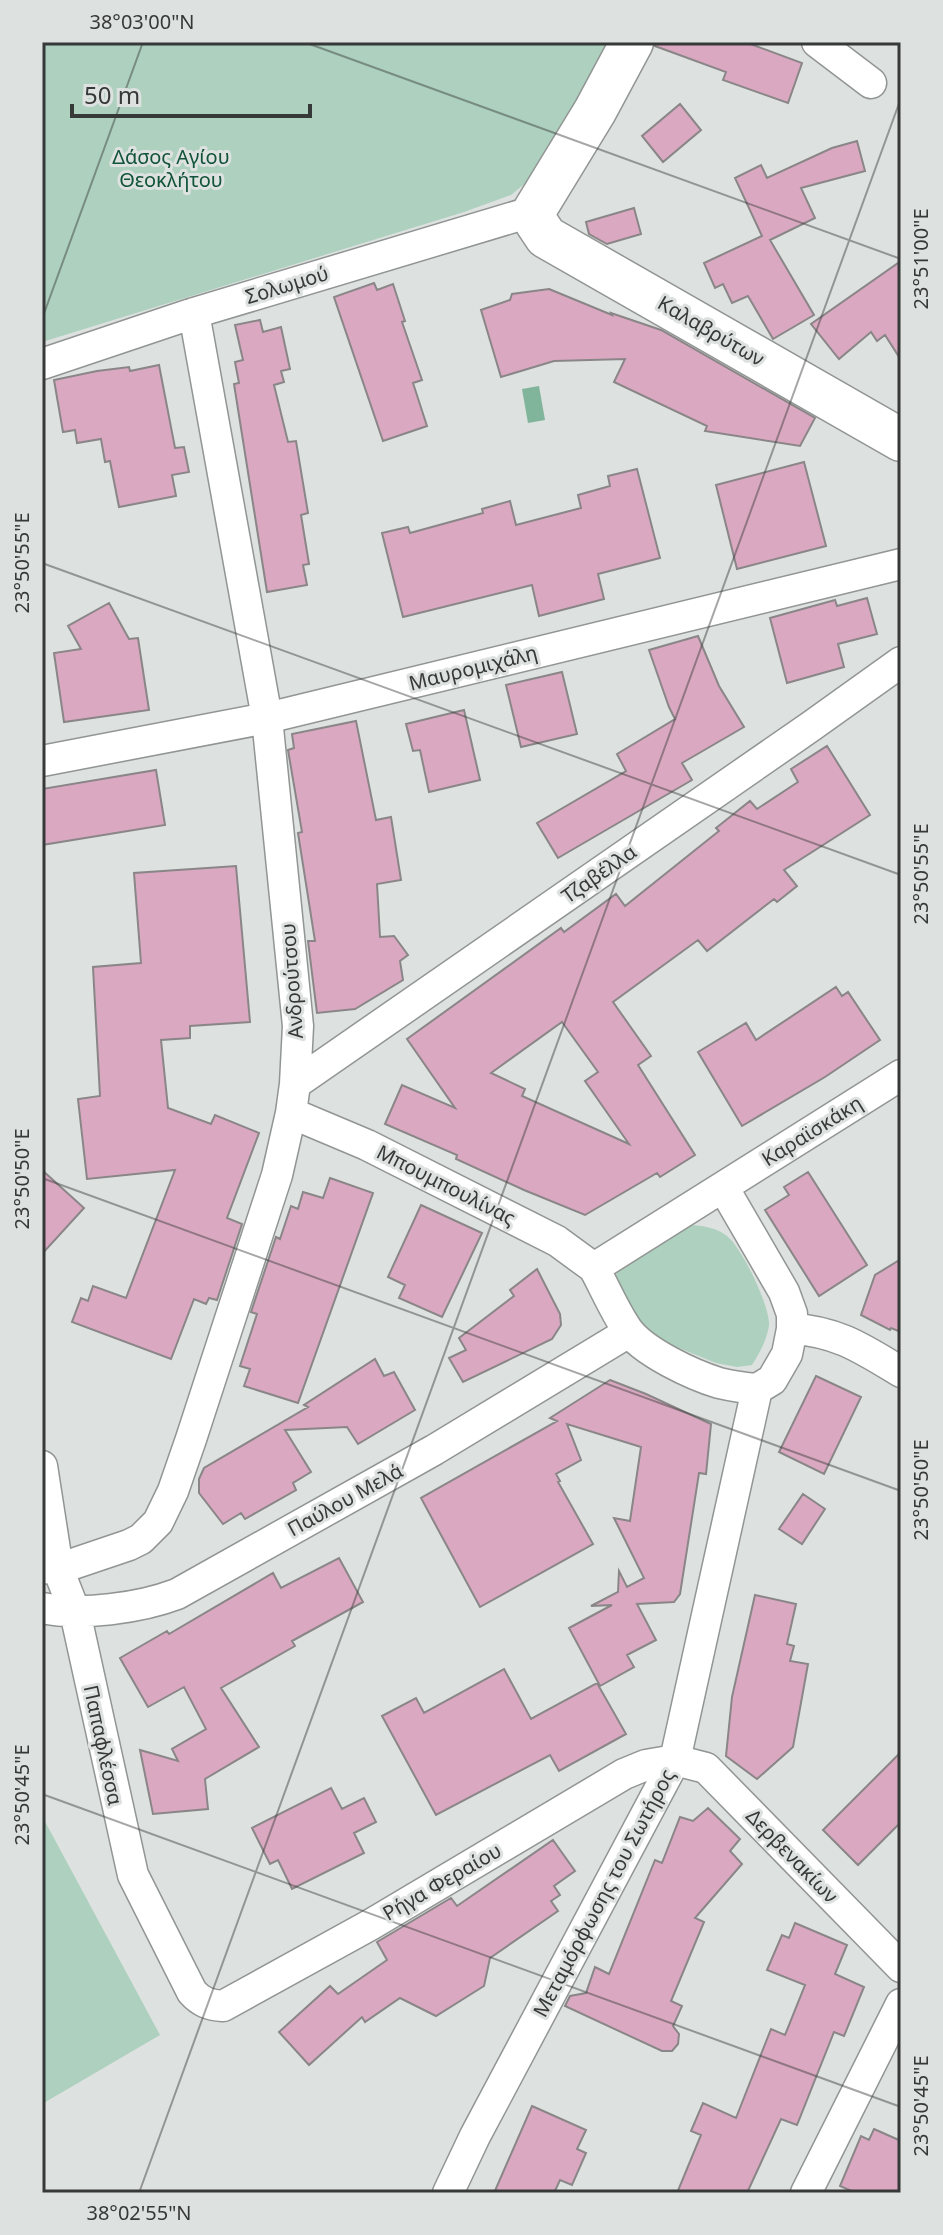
<svg xmlns="http://www.w3.org/2000/svg" width="943" height="2235" viewBox="0 0 943 2235" font-family="'Noto Sans',sans-serif">
<style>
.green{fill:#add0bf}
.water{fill:#80b49b}
.building{fill:#daa9c1;stroke:#8a8688;stroke-width:2;fill-rule:evenodd}
.lines{fill:none;stroke-linecap:round;stroke-linejoin:round}
.street-casing{stroke:#919593;stroke-width:33}
.secondary-casing{stroke:#919593;stroke-width:45}
.street{stroke:#fff;stroke-width:30}
.secondary{stroke:#fff;stroke-width:42}
.ticks{fill:none;stroke:#373938;stroke-width:2;stroke-opacity:0.45}
.labels{text-anchor:middle;stroke-width:6;stroke-linejoin:round;paint-order:stroke}
.park-label{font-size:20px;fill:#11533b;stroke:#dde1df}
.street-label{font-size:20px;fill:#373938;stroke:#dde1df}
.neatline{fill:none;stroke:#373938;stroke-width:3}
.ticks-label{font-size:20px;text-anchor:middle;fill:#373938}
</style>
<rect width="100%" height="100%" fill="#dde1df"/>
<path class="green" d="M42,42h572l-74,129 -29,24 -47,17 -422,130z
M692,1225c12,1 25,3 35,11 15,12 43,70 42,89 -2,15 -9,27 -17,40l-15,2 -21,-4 -59,-24 -14,-8 -29,-55 11,-12z
M42,1816l118,219 -118,69z"/>
<path class="water" d="M539,386l6,34 -17,3 -6,-34z"/>
<path class="building" d="M656,42h89l57,21 -14,40 -65,-23 3,-8 -71,-26z
M680,104l21,26 -38,32 -21,-26z
M857,141l8,30 -64,17 14,30 -45,22 44,75 -41,24 -25,-43 -16,7 -9,-19 -8,4 -11,-25 58,-27 -27,-58 26,-13 6,13 65,-30z
M634,208l7,26 -34,10 -18,-10 -3,-12z
M901,261v99l-16,-25 -8,6 -6,-9 -32,27 -28,-35z
M374,283l3,7 16,-6 12,37 -3,1 20,58 -9,3 14,43 -44,15 -49,-144z
M549,289l63,26 -1,-2 50,17 154,88 -15,28 -95,-15 2,-5 -93,-44 11,-23 -71,2 -53,16 -20,-67 29,-10 2,-6z
M260,320l3,12 18,-5 9,42 -9,2 3,11 -10,3 14,57 8,-1 12,72 -7,2 8,49 -6,1 4,20 -40,7 -33,-208 5,-1 -4,-21 8,-2 -8,-35z
M159,365l16,83 9,-1 5,25 -17,3 4,21 -57,11 -9,-46 -5,1 -4,-23 -24,4 -2,-13 -12,2 -9,-52 43,-9 32,-4 1,4z
M804,462l22,84 -89,23 -21,-84z
M637,469l23,89 -62,16 6,25 -65,17 -7,-31 -129,32 -21,-84 26,-6 2,6 73,-20 -1,-4 28,-8 6,24 65,-17 -3,-13 32,-9 -2,-10z
M867,598l10,36 -39,10 6,23 -57,16 -17,-65 65,-18 2,6z
M109,603l20,36 9,-1 11,72 -85,12 -10,-69 27,-4 -13,-23z
M698,636l21,50 25,41 -62,36 10,17 -134,78 -21,-35 89,-52 -9,-17 58,-35 -6,-12 -20,-57z
M562,672l15,62 -56,13 -15,-62z
M464,710l16,70 -51,12 -9,-42 -7,1 -7,-27z
M356,721l20,99 15,-3 10,63 -24,4 3,53 14,-1 14,19 -8,6 3,19 -48,29 -38,4 -9,-72h7l-17,-108 4,-1 -14,-82 6,-2 -2,-14z
M827,746l43,69 -86,55 13,16 -20,16 -3,-3 -67,52 -9,-11 -85,62 38,54 -13,9 57,90 -35,22 -3,-4 -72,42 -61,-25 -68,-31 1,-4 -72,-31 17,-39 53,23 -48,-69 154,-111 3,4 52,-38 9,12 94,-75 -3,-3 34,-27 7,8 41,-27 -7,-13zM562,1022l36,50 -13,9 44,63 -107,-48 3,-7 -34,-16z
M156,770l9,55 -123,20v-56z
M236,866l14,156 -60,4v12l-29,2 7,68 43,16 4,-9 44,18 -32,85 15,6 -25,76 -8,-2 -3,6 -12,-5 -23,60 -99,-37 9,-24 7,3 5,-15 33,12 49,-128 -88,9 -9,-80 22,-3 -7,-129 48,-4 -7,-90z
M836,987l6,9 6,-4 32,48 -55,37 -83,49 -44,-74 48,-29 10,17z
M42,1170l42,38 -42,46z
M808,1172l59,93 -48,31 -54,-86 24,-15 -5,-8z
M330,1178l43,15 -75,210 -54,-17 6,-17 -10,-3 17,-52 -6,-2 25,-75 4,2 11,-33 7,3 5,-17 20,6z
M421,1205l61,28 -40,84 -43,-19 6,-13 -17,-8z
M901,1259v73l-10,-4 -1,2 -29,-15 14,-40z
M537,1269l23,45 1,11 -9,14 -89,43 -14,-24 17,-8 -7,-12 55,-42 -4,-6z
M375,1359l9,17 10,-4 21,38 -57,34 -11,-17 -62,3 26,42 -18,11 3,7 -51,29 -4,-6 -18,11 -24,-31v-14l5,-11 104,-61 -4,-2z
M816,1376l45,21 -37,77 -45,-22z
M610,1380l36,14 65,30 -5,50 -7,-1 -19,121 -6,8 -37,2 19,36 -29,15 7,12 -34,19 -31,-58 43,-23 -21,1 27,-14 1,-21 8,16 17,-9 -30,-60 16,3 11,-74 -74,-23 14,36 -25,14 4,7 -2,1 35,62 -113,63 -59,-109 136,-77 -7,-3z
M803,1494l22,15 -23,35 -23,-15z
M339,1558l24,44 -71,39 3,5 -74,42 38,59 -54,32 3,30 -55,5 -13,-64 38,11 -6,-12 34,-20 -22,-42 -36,20 -28,-49 47,-27 2,3 104,-61 8,15z
M755,1595l41,9 -9,40 7,2 -4,15 18,3 -15,83 -36,32 -31,-23 6,-59z
M504,1669l27,50 66,-36 29,51 -67,37 -9,-16 -114,60 -54,-99 34,-18 8,15z
M901,1752v70l-43,43 -35,-35z
M331,1788l11,21 22,-11 12,24 -22,11 10,20 -72,36 -14,-29 -8,4 -18,-36z
M708,1808l32,31 -10,12 12,13 -47,54 9,4 -33,79 11,5 -9,20 6,8 -1,10 -6,7h-10l-97,-45 5,-10 16,-3 9,-26 14,7 46,-114 7,3 18,-46 13,4z
M553,1840l22,31 -21,15 6,9 -9,6 7,10 -68,47 -6,28 -48,30 -36,-18 -35,24 -3,-5 -53,48 -30,-33 51,-46 8,8 49,-34 -10,-18 74,-44 6,8z
M795,1923l52,22 -12,29 29,13 -20,49 -10,-4 -37,93 -16,-6 -34,74h-70l24,-58 -10,-4 12,-28 33,15 35,-89 14,6 20,-50 -38,-15 15,-35 7,3z
M532,2106l54,24 -9,19 9,4 -14,32 -12,-5 -6,13h-60z
M874,2129l27,12v52h-45l-16,-7 21,-50 8,4z"/>
<g class="lines">
<g class="street-casing">
<path id="street" d="M817,42l54,41
M42,364l152,-51 340,-102
M42,761l225,-43 634,-154
M295,1084l515,-357 91,-65
M291,1113l76,32 190,96 37,27
M723,1187l61,105 8,22v15l-5,25 -15,26 -15,9c-13,-1 -25,-3 -38,-6 -26,-8 -76,-31 -92,-54 -13,-19 -22,-41 -33,-61l307,-193
M792,1329c45,2 71,20 109,43
M42,1466l16,103 17,43 58,263 59,117c9,10 17,13 31,14l147,-81 254,-151 22,-9 29,-5 31,8 195,199
M42,1568l16,1 71,-24 12,-6 17,-17 15,-31 18,-52 86,-264 14,-62 4,-29 3,-58 -31,-308 -73,-405
M42,1608c39,8 98,0 135,-14l257,-144 195,-118
M448,2193l27,-57 200,-376 82,-371
M806,2193l95,-189"/>
</g>
<g class="secondary-casing">
<path id="secondary" d="M632,42l-37,69 -61,100 2,11 10,15 355,203"/>
</g>
<use href="#street" class="street"/>
<use href="#secondary" class="secondary"/>
</g>
<path class="ticks" d="M304,42l597,217M42,319l101,-277M42,563l859,312M42,1178l859,313M42,1794l859,313M139,2193l762,-2095"/>
<g class="labels">
<g class="park-label">
<text x="171" y="164">Δάσος Αγίου<tspan x="171" dy="23">Θεοκλήτου</tspan></text>
</g>
<g class="street-label">
<text transform="translate(287 285) rotate(-17)" y="7">Σολωμού</text>
<text transform="translate(711 331) rotate(30)" y="7">Καλαβρύτων</text>
<text transform="translate(473 668) rotate(-14)" y="7">Μαυρομιχάλη</text>
<text transform="translate(599 874) rotate(-35)" y="7">Τζαβέλλα</text>
<text transform="translate(292 981) rotate(-94)" y="7">Ανδρούτσου</text>
<text transform="translate(812 1131) rotate(-32)" y="7">Καραϊσκάκη</text>
<text transform="translate(446 1185) rotate(27)" y="7">Μπουμπουλίνας</text>
<text transform="translate(345 1500) rotate(-29)" y="7">Παύλου Μελά</text>
<text transform="translate(103 1745) rotate(78)" y="7">Παπαφλέσσα</text>
<text transform="translate(792 1856) rotate(46)" y="7">Δερβενακίων</text>
<text transform="translate(442 1882) rotate(-30)" y="7">Ρήγα Φεραίου</text>
<text transform="translate(604 1893) rotate(-62)" y="7">Μεταμόρφωσης του Σωτήρος</text>
</g>
</g>
<rect width="943" height="2235" fill="none" stroke="#dde1df" stroke-width="88"/>
<path d="M72 104v12h238v-12" fill="none" stroke="#373938" stroke-width="4"/>
<text x="84" y="104" font-size="24" fill="#373938" stroke="#dde1df" stroke-width="6" paint-order="stroke">50 m</text>
<rect x="44" y="44" width="855" height="2147" class="neatline"/>
<g class="ticks-label">
<text x="142" y="29">38°03'00"N</text>
<text transform="translate(921 259) rotate(-90)" y="7">23°51'00"E</text>
<text transform="translate(22 563) rotate(-90)" y="7">23°50'55"E</text>
<text transform="translate(921 874) rotate(-90)" y="7">23°50'55"E</text>
<text transform="translate(22 1179) rotate(-90)" y="7">23°50'50"E</text>
<text transform="translate(921 1490) rotate(-90)" y="7">23°50'50"E</text>
<text transform="translate(22 1795) rotate(-90)" y="7">23°50'45"E</text>
<text transform="translate(921 2106) rotate(-90)" y="7">23°50'45"E</text>
<text x="139" y="2220">38°02'55"N</text>
</g>
</svg>
